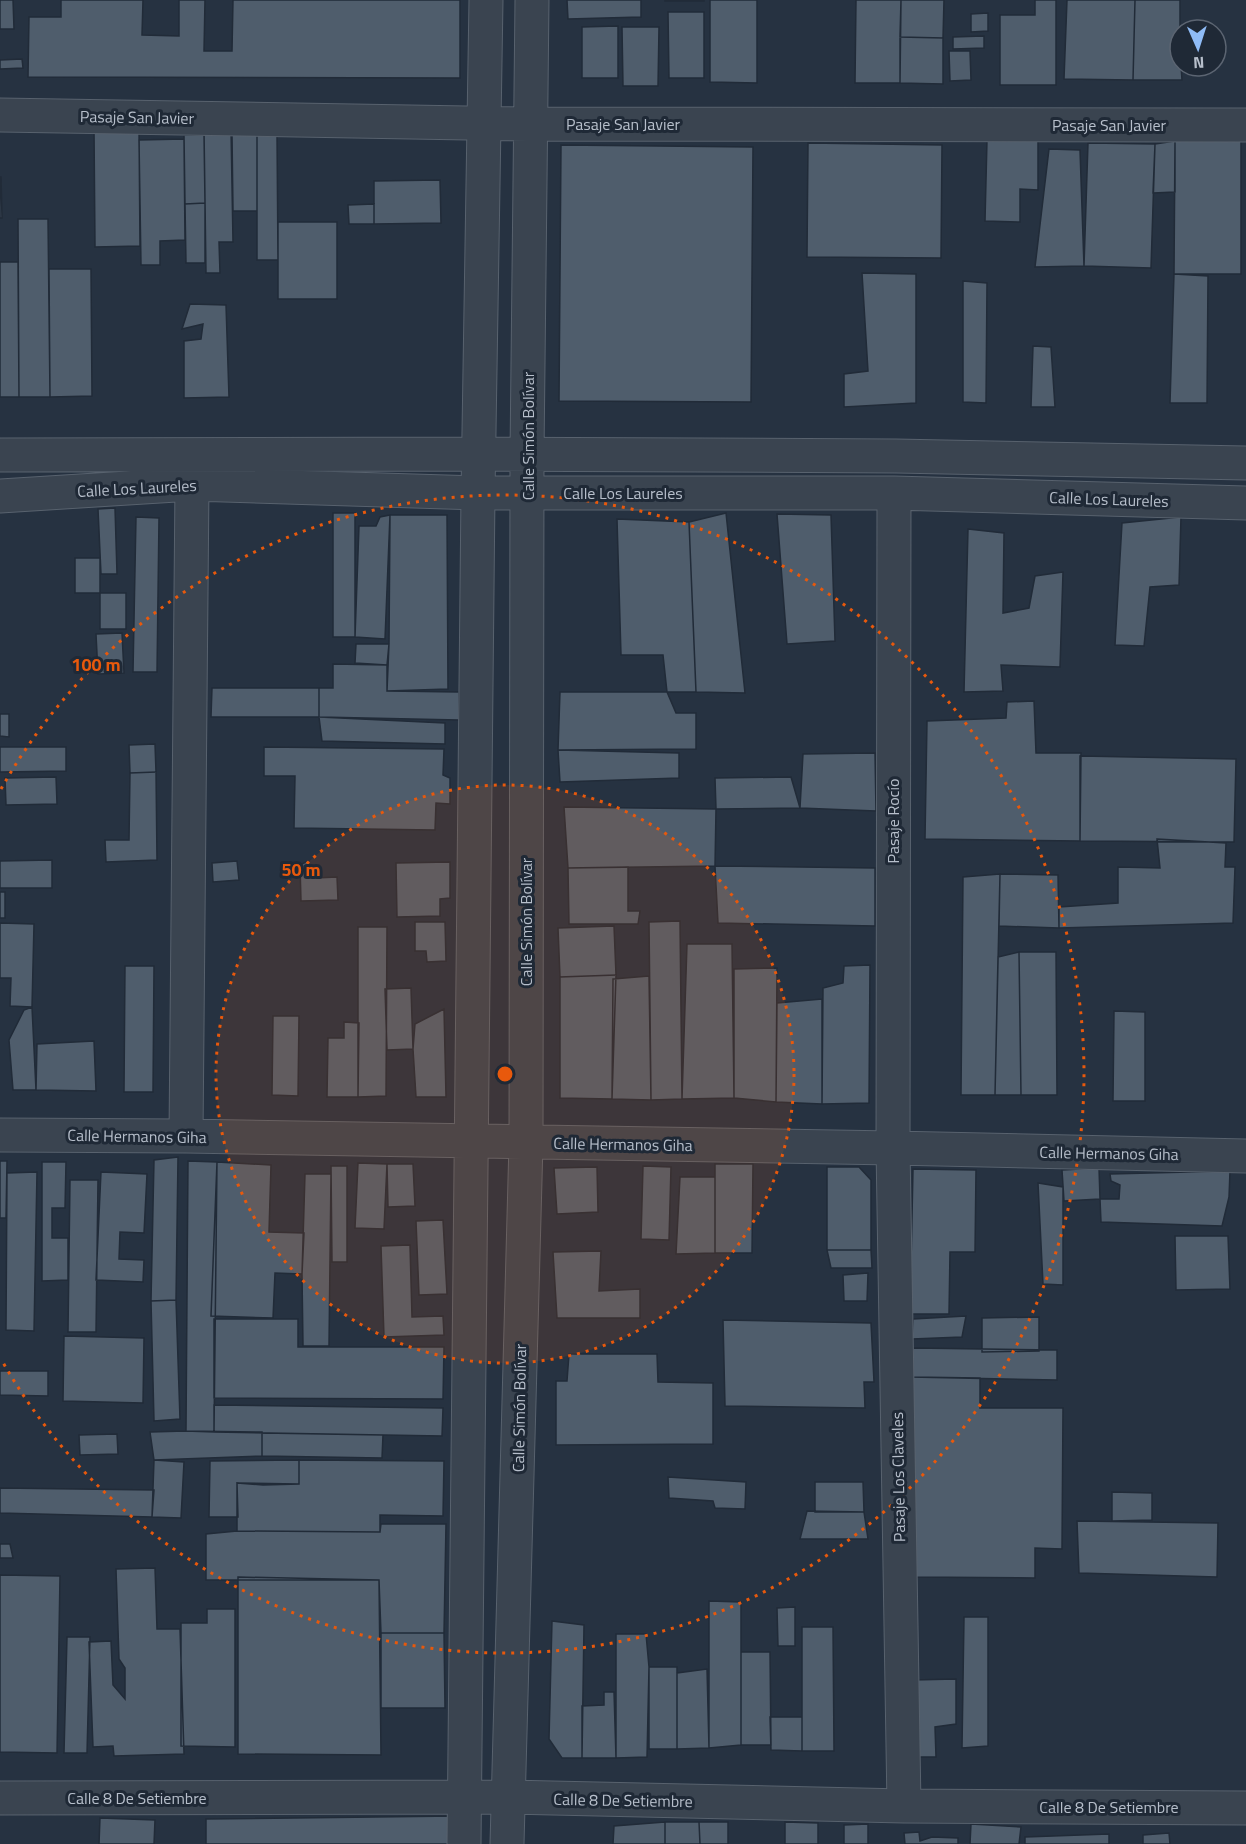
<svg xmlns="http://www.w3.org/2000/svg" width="1246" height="1844" viewBox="0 0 1246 1844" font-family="'Titillium Web',sans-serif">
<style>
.building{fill:#4f5d6c;stroke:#212b38;stroke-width:1.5}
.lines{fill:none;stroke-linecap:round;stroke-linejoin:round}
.minor-casing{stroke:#58626e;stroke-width:35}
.minor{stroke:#3a4450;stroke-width:33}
.ring{fill:none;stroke:#e8590c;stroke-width:3;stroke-dasharray:3 6}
.labels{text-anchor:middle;stroke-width:6;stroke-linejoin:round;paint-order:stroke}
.street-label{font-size:16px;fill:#b7bfcb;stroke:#1f2936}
.centre{fill:#e8590c;stroke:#1f2936;stroke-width:3}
.ring-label{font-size:18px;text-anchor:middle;font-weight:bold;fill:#e8590c;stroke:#1f2936;stroke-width:6;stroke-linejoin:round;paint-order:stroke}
</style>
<rect width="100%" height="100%" fill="#263241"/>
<path class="building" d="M0,0h13l1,29h-14z
M61,0h82l-1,35 37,1v-36h26l-1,51h28l1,-51h227v78l-432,-1 1,-60h32z
M567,0h74v17l-73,2z
M665,0h39v1h-39z
M710,0h47v83l-47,-1z
M856,0h45l-1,83h-45z
M901,0h43l-1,38 -43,-1z
M1035,0h21v85h-56v-70h35z
M1067,0h68l-2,80 -69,-1z
M1135,0h45v66h1l1,14h-49z
M668,12h36v66h-35z
M988,13v18l-17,1v-18z
M618,26v52h-36v-51z
M622,27h37l-1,59h-35z
M984,36v12l-31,1v-12z
M900,37l43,1v46l-43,-1z
M949,51h21l1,29 -21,1z
M22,59l1,9 -23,1v-9z
M94,128h45l1,118 -45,1z
M204,129h27l2,113h-14l1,31h-14z
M277,133l1,127h-21v-126z
M232,134h25v77h-24z
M184,135h20l1,68 -20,1z
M184,139l1,101 -25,1v24h-19l-2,-125z
M987,140h51v50l-18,-1v33l-35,-1z
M1175,141v51l-22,1 2,-49z
M1175,141h66v133h-67z
M808,143l134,2 -1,113 -134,-1z
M1088,143l67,1 -4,124 -67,-2z
M561,145l192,2 -2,255 -192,-1z
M1049,149l31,1 4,116 -49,1z
M0,177h1l1,41h-2z
M440,180l1,43 -67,1v-43z
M205,203v60h-19l-1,-59z
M374,204v20h-25l-1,-19z
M18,219h30l2,178h-31z
M278,222h59v77h-59z
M0,262h18l1,135h-19z
M49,269h42l1,127 -42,1z
M862,273l54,1v129l-72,4v-33l24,-3z
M1174,274l34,2 -1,127h-37z
M963,281l24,2 -1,120 -23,-1z
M190,304l36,1 3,92 -45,1v-57l17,-2 2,-15 -21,5z
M1033,346l18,1 4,60h-24z
M115,508l2,66h-16l-3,-65z
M333,513h22v124h-22z
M726,513l19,180 -49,-1 -7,-170z
M777,514l54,1 4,126 -48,3z
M390,515h57l1,174 -61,2 2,-47z
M390,515l-5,124 -30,-2 4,-111h17l4,-9z
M136,517l23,1 -2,154h-24z
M1181,517l-2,68 -29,2 -6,59 -29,-1 7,-122z
M617,519l72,3 7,170h-29l-4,-37h-42z
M968,529l36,4 -1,80 26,-5 6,-32 28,-4 -3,95 -59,-2 2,26 -39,1z
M75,558h25v35h-25z
M100,593h26v36h-26z
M122,633l2,40 -26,1 -2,-40z
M356,644h33l-2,21 -32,-2z
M333,664l54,1v26l72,1v28l-140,-3v-29h14z
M212,688h107v29h-108z
M560,692h107l9,21h20v36l-138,1z
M1034,701l2,52h45l-1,88 -155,-2 2,-118 79,-3 1,-16z
M0,714h9v23l-9,-1z
M319,717l126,6v21l-123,-3z
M155,744l1,28 -26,1 -1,-28z
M0,747h66v24l-66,1z
M264,747l180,2 -1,26 7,3v26l-14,-1 -1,27 -141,-2 1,-52h-31z
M558,750l121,3v25l-119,4z
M875,753l1,58 -76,-3 3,-54z
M1080,756l156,3 -2,83 -154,-1z
M156,772l1,88 -51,2 -1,-22h24l1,-67z
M56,777l1,27 -51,1 -1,-27z
M791,777l9,31 -84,1 -1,-31z
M564,807l152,2 -1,57 -147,2z
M1157,839l69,4 -1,24h10l-2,56 -174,5v-21l59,-4v-36l42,1z
M52,860v28h-52v-27z
M237,861l2,19 -26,2 -1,-19z
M308,861l8,17 21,-1 1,23 -37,1 -1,-36z
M450,862v36l-10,1v17l-43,1 -1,-54z
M715,866l160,2v58l-157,-3z
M628,867v44h12l-2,13h-69l-1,-56z
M1000,874l-5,221h-34l2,-218z
M1000,874l58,1 1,53 -60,-2z
M0,892h5v26h-5z
M680,921l2,178 -31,1 -2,-178z
M415,922h30l1,39 -19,1 -1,-11h-11z
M0,923l34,1 -2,83 -22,-1 1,-28h-11z
M614,926l2,49 -56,2 -2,-49z
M358,927h29l-1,169 -28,1z
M687,944h45l2,154 -52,1z
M1019,952l2,143h-26l3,-138z
M1019,952h37l1,143h-36z
M870,965l-1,138 -47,1 1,-116 20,-5 1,-17z
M125,966h29l-1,126h-29z
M777,968l-1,134 -42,-4v-129z
M616,975l-4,124 -52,-1v-121z
M649,976l2,124 -39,-1 1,-120z
M411,988l2,61 -26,1 -2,-61z
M822,999v105l-46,-2 1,-99z
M32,1007l4,83h-23l-4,-50 15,-30z
M444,1009l2,88h-30l-3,-48 2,-25z
M1114,1011l31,1v89h-32z
M273,1016h26l-1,80 -26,-1z
M344,1022l15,1 -1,74h-31l1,-59h16z
M94,1041l2,50 -60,-1 1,-46z
M178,1157l-2,143 -25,1 3,-141z
M0,1161h7l-1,57h-6z
M188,1161l29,1 -3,270 -28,-1z
M42,1162h24l-1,46h-13v30h16v42l-26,1z
M217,1162l54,3 -2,67 35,1 -2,41 -27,-1 -2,45 -62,-2z
M358,1163l29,1 -3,65 -29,-1z
M387,1164h26l2,42 -27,1z
M715,1164h38l-1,89h-37z
M331,1166h16v96h-15z
M643,1166l28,1 -2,73 -28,-1z
M597,1167l1,45 -41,2 -3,-46z
M827,1167h32l12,13v70h-44z
M1099,1168l1,31 -36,2 -2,-31z
M913,1169l63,1 -1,82h-25l-1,62h-39z
M1230,1171l-1,26 -7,29 -121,-4 -1,-23h19l1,-14 -9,-4 -1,-7z
M37,1172l-3,159 -28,-1 1,-157z
M101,1172l46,2 -3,59 -24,-1 -1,27 25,1 -1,22 -47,-2z
M305,1174h26l-2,172h-26l-1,-72z
M680,1177h35v76l-39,1z
M70,1180h28l-2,152h-28z
M1038,1183l25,4v98l-20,-1z
M443,1220l4,74 -28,1 -3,-74z
M1175,1236h53l2,53 -54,1z
M410,1245l2,72 31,-1 1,19 -60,2 -3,-91z
M827,1250h44l1,18h-41z
M601,1251l-2,40 41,-2v29h-83l-4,-66z
M868,1273l-1,28h-23l-1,-26z
M176,1300l4,119 -26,2 -3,-120z
M966,1316l-4,21 -50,2 1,-20z
M1039,1317v34l-57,1v-34z
M214,1319h84v28h146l-1,52 -229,-1z
M723,1320l148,3 3,59h-10l1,26 -140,-2z
M64,1336l80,2 -1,65 -80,-2z
M913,1348l144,2v30l-146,-3z
M569,1354h88l1,28 55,1v61l-157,1v-64h11z
M0,1371h48v25l-48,-1z
M911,1377l69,1v30h83l-1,141 -27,-1v30l-125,-1z
M214,1405l229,3 -1,28 -228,-4z
M186,1431l76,1v24l-108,4 -4,-28z
M262,1433l121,2 -1,23 -120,-2z
M117,1434l1,20 -38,1 -1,-20z
M154,1460l30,2 -3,56 -29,-1z
M299,1460v24l-36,1 -26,-2 1,34h-29l1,-56z
M299,1460l145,1 -1,55 -63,-1v17l-143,-1v-48l62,1z
M668,1477l78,5 -1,27 -30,-1 -2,-7 -44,-3z
M815,1482h48l1,30h-49z
M0,1488l154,2 -2,27 -152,-4z
M1112,1492l40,1v27l-40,1z
M807,1511l57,1 4,27h-68z
M1077,1521l141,2 -1,54 -138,-4z
M381,1524h65l-2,109h-63l-2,-53h-173v-46l31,-3 143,1z
M0,1544h10l3,14h-13z
M155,1568l2,61h23l4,125 -70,2 -1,-10 -20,1 -4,-105 22,-1 2,44 12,14v-31l-6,-9 -3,-90z
M0,1575l60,1 -3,177 -57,-1z
M238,1577l141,3 2,175 -143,-1z
M709,1601l32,1v143l-32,3z
M795,1607v39h-17l-1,-38z
M207,1609h28v138l-54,-1v-123h26z
M964,1617h24v129l-26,2z
M552,1621l32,4 -2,133h-20l-13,-19z
M802,1627h31l1,124h-32z
M381,1633h63l1,75h-64z
M616,1634h30l3,33 -2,90 -31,1z
M67,1637h23l-3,116h-23z
M741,1652h29l1,93h-30z
M649,1667h28v82h-28z
M707,1669l2,79 -32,1v-76z
M956,1679v45l-21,3 1,30h-21l-2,-77z
M604,1692h10l2,66h-34v-52l22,-1z
M770,1717h32v34l-31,-1z
M456,1816v28h-250v-25z
M100,1818l55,2 -1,24h-55z
M665,1822v22h-52l1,-18z
M665,1822h34l1,22h-35z
M699,1822h29v22h-28z
M785,1822l33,1v21h-33z
M868,1824v20h-24v-19z
M971,1824l50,3 -2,17h-49z
M919,1832l1,9 12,-4 26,1v6h-53l-1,-11z
M1169,1833l1,11h-27v-9z
M1109,1834v10h-84v-7z"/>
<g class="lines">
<g class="minor-casing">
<path id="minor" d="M0,115l529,9 717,1
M0,455l478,-1 418,2 350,7
M894,493l-1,655 11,658
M0,496l192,-12 286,9h416l352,10
M0,1135l186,1 707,12 353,8
M186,1136l6,-652
M0,1798l508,-1 396,9 342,2
M464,1844l14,-1351 8,-493
M507,1844l19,-701 1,-688 5,-455"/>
</g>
<use href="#minor" class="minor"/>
</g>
<circle cx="505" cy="1074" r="289" fill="#e8590c" fill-opacity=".12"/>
<g class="ring">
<circle cx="505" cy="1074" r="289"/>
<path d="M1 789A579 579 0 1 1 1 1359"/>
</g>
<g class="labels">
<g class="street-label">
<text transform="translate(137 117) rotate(1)" y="6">Pasaje San Javier</text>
<text x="623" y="130">Pasaje San Javier</text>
<text x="1109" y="131">Pasaje San Javier</text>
<text transform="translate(528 436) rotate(-90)" y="6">Calle Simón Bolívar</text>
<text transform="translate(137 488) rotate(-3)" y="6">Calle Los Laureles</text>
<text x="623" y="499">Calle Los Laureles</text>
<text transform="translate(1109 499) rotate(2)" y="6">Calle Los Laureles</text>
<text transform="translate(893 821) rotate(-90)" y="6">Pasaje Rocío</text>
<text transform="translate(526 922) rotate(-90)" y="6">Calle Simón Bolívar</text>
<text transform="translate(137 1136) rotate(1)" y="6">Calle Hermanos Giha</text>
<text transform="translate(623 1144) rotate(1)" y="6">Calle Hermanos Giha</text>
<text transform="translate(1109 1153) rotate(1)" y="6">Calle Hermanos Giha</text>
<text transform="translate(519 1408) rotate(-89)" y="6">Calle Simón Bolívar</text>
<text transform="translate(898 1477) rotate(-91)" y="6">Pasaje Los Claveles</text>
<text x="137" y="1804">Calle 8 De Setiembre</text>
<text transform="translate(623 1800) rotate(1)" y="6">Calle 8 De Setiembre</text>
<text x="1109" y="1813">Calle 8 De Setiembre</text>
</g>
</g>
<circle cx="505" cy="1074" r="9" class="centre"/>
<g class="ring-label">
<text x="96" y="671">100 m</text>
<text x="301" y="876">50 m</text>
</g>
<g transform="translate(1198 48) rotate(177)"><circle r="28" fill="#1f2936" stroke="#5c6572" stroke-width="1.5"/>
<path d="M0-4.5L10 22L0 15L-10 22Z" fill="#8fbcf7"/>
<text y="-9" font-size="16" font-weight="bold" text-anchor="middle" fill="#b7bfcb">N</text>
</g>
</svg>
